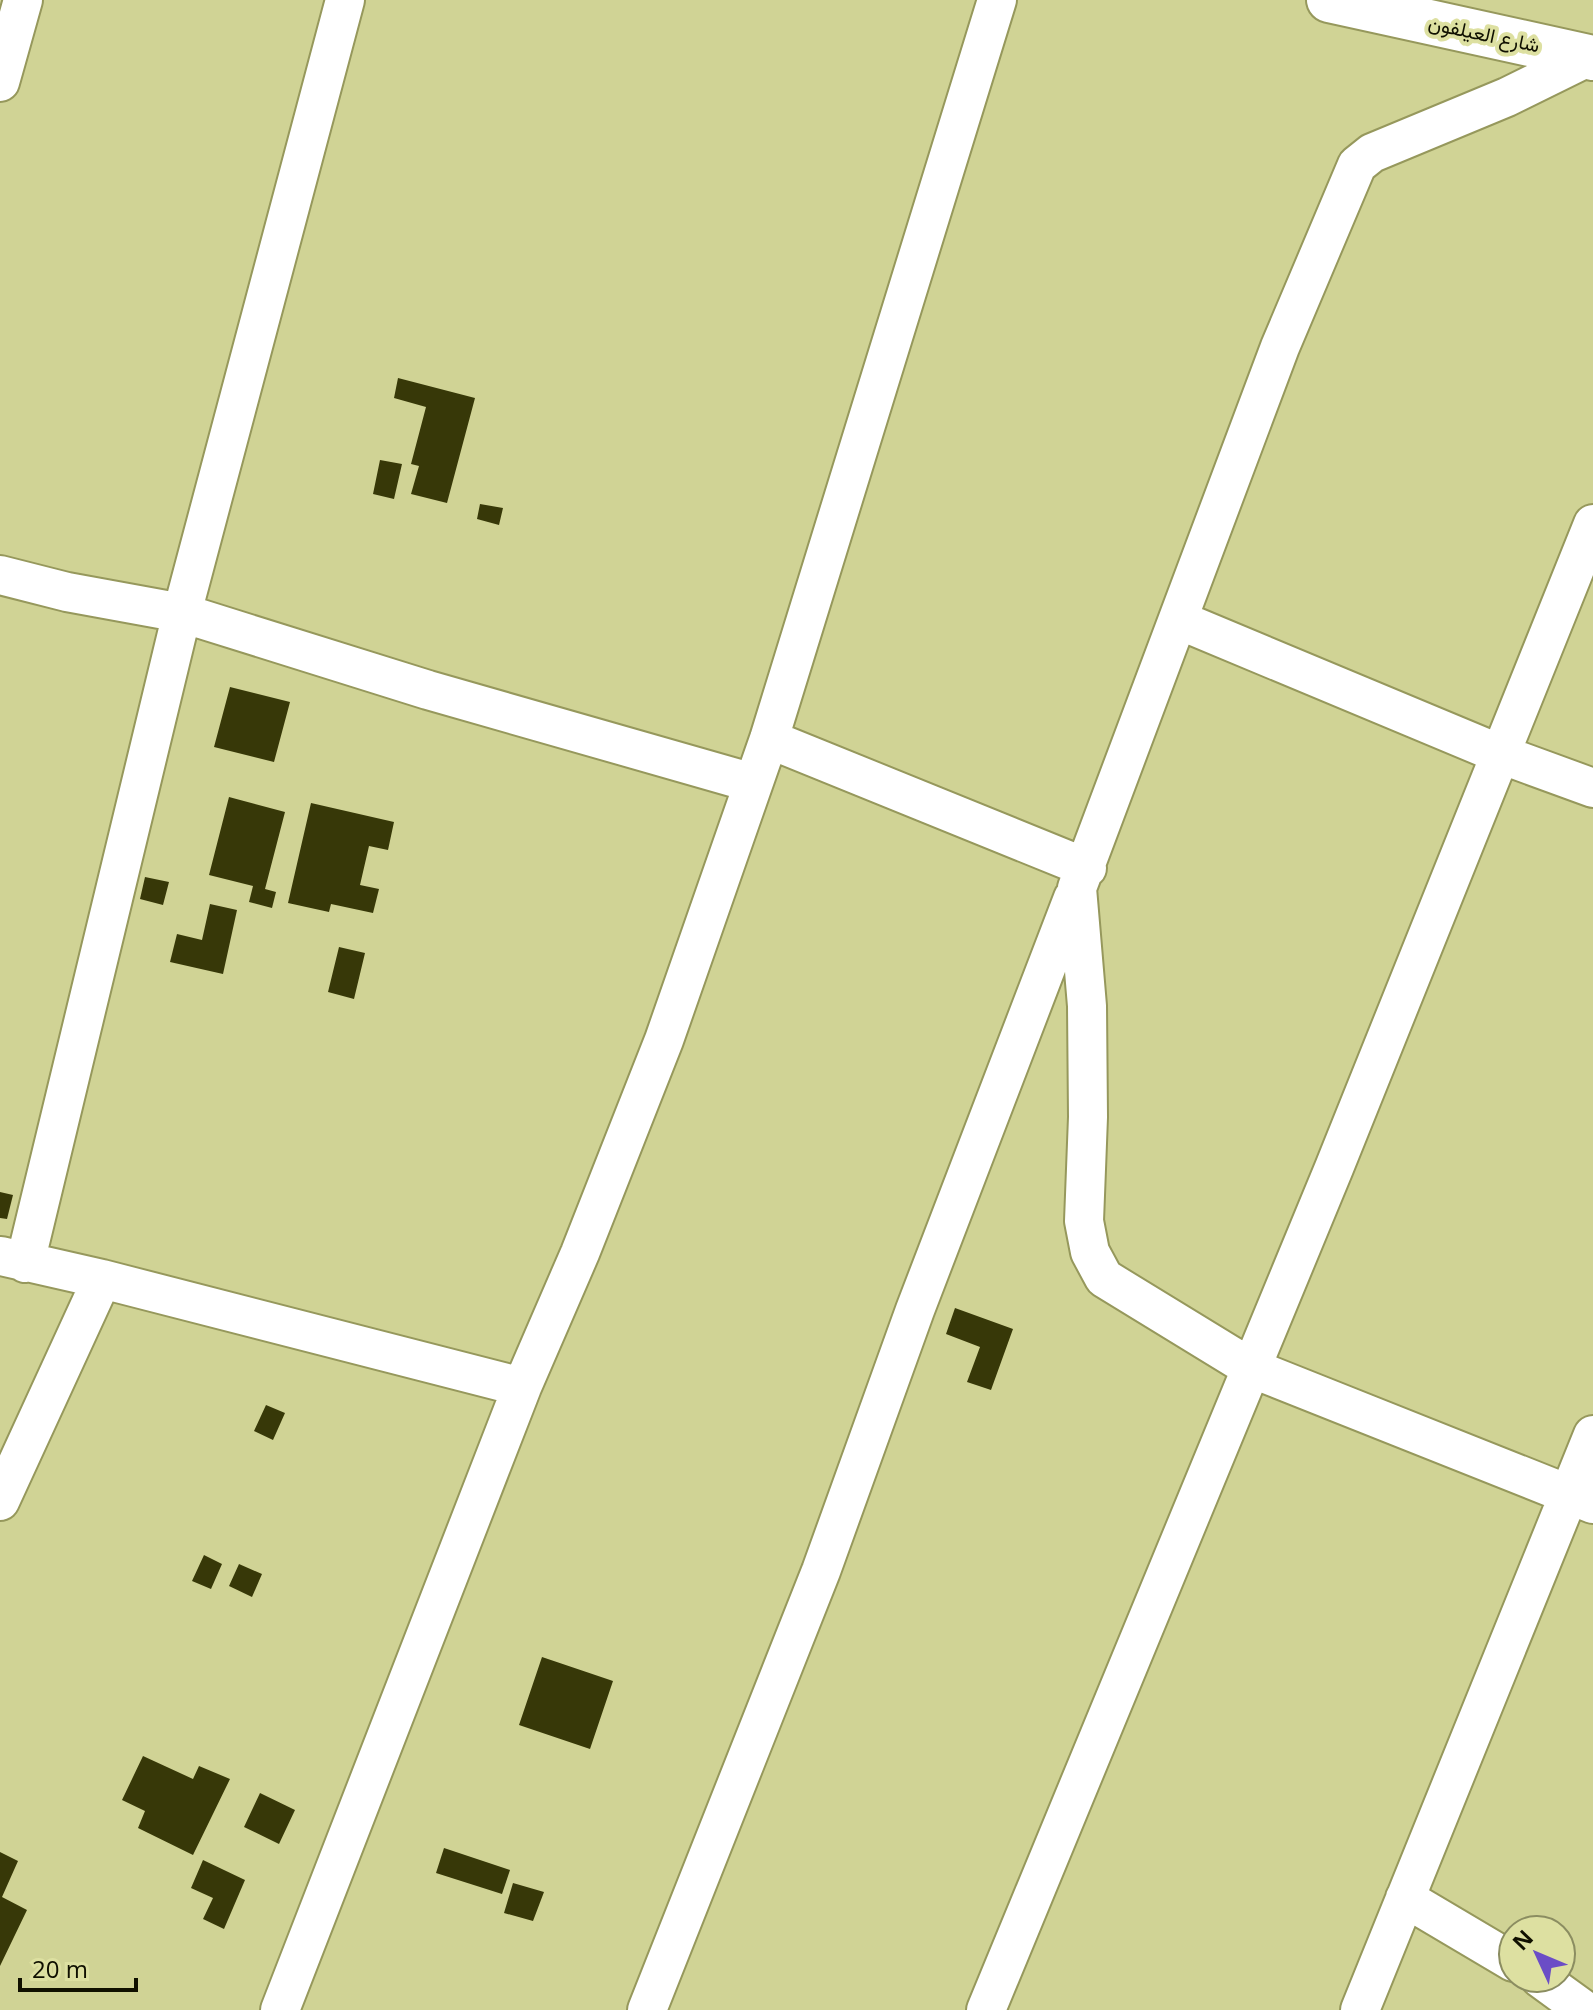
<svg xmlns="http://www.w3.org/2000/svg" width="1593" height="2010" viewBox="0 0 1593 2010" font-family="'Open Sans',Vazirmatn,sans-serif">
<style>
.building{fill:#373808}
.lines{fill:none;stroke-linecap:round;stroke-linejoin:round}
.minor-casing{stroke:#96985c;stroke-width:42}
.highway-casing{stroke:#96985c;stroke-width:48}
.minor{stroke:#fff;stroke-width:38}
.highway{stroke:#fff;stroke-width:44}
.labels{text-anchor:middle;stroke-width:8;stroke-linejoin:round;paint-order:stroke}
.street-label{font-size:20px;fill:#101000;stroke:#dde0a1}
</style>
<rect width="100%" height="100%" fill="#d0d395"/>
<path class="building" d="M398,378l77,20 -28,105 -36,-9 8,-28 -8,-2 15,-57 -32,-9z
M380,460l22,4 -8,35 -21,-5z
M480,504l23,4 -4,17 -22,-6z
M230,687l60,15 -16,60 -60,-15z
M229,797l56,15 -20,77 11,3 -4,16 -23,-6 4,-16 -44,-11z
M311,803l83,19 -6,28 -19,-4 -9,39 19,4 -6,24 -42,-9 -2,8 -41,-9z
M145,877l24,5 -6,23 -23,-6z
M210,904l27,6 -14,64 -53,-12 7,-28 25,6z
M339,947l26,6 -11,46 -26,-7z
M0,1192l13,3 -6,24 -7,-1z
M955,1308l58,21 -22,61 -24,-8 13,-35 -34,-13z
M266,1405l19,8 -12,27 -19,-9z
M204,1555l18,9 -11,25 -19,-8z
M239,1564l23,10 -10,23 -23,-11z
M542,1657l71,24 -23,68 -71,-24z
M143,1756l50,23 6,-13 31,13 -37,76 -55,-27 7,-17 -23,-11z
M260,1793l35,17 -16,34 -35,-17z
M444,1848l66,22 -8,24 -66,-21z
M0,1852l18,9 -16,36 25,13 -27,56z
M203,1860l42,20 -21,49 -21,-10 10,-21 -22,-10z
M513,1883l31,9 -11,29 -29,-8z"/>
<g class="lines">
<g class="minor-casing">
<path id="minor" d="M1588,57l-81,40 -135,56 -15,12 -77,182 -203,541 10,118 1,111 -4,104 6,31 14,26 147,90 342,136
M0,82l23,-82
M0,575l67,17 115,21 246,77 325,93
M1179,620l321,134 93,34
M769,739l318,129
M1,1256l101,23 420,108
M25,1263l157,-650 163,-613
M0,1501l102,-222
M1405,1898l108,64
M1540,1978l44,32
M280,2010l242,-623 58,-134 84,-213 105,-301 228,-739
M647,2010l174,-439 94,-261 158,-412
M986,2010l348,-842 259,-644
M1360,2010l233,-575"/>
</g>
<g class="highway-casing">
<path id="highway" d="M1329,0l264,58"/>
</g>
<use href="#minor" class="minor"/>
<use href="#highway" class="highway"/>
</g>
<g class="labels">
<g class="street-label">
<text transform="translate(1484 34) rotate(12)" y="7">شارع العيلفون</text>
</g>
</g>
<g transform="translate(1537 1954) rotate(314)"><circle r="38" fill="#dde0a1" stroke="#8b8d61" stroke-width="2"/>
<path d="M0-6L14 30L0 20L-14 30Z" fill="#6b4dc6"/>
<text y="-12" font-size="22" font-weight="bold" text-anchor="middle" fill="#101000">N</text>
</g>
<path d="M20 1978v12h116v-12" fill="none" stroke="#101000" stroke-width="4"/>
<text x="32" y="1978" font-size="24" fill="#101000" stroke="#dde0a1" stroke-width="6" paint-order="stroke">20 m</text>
</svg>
